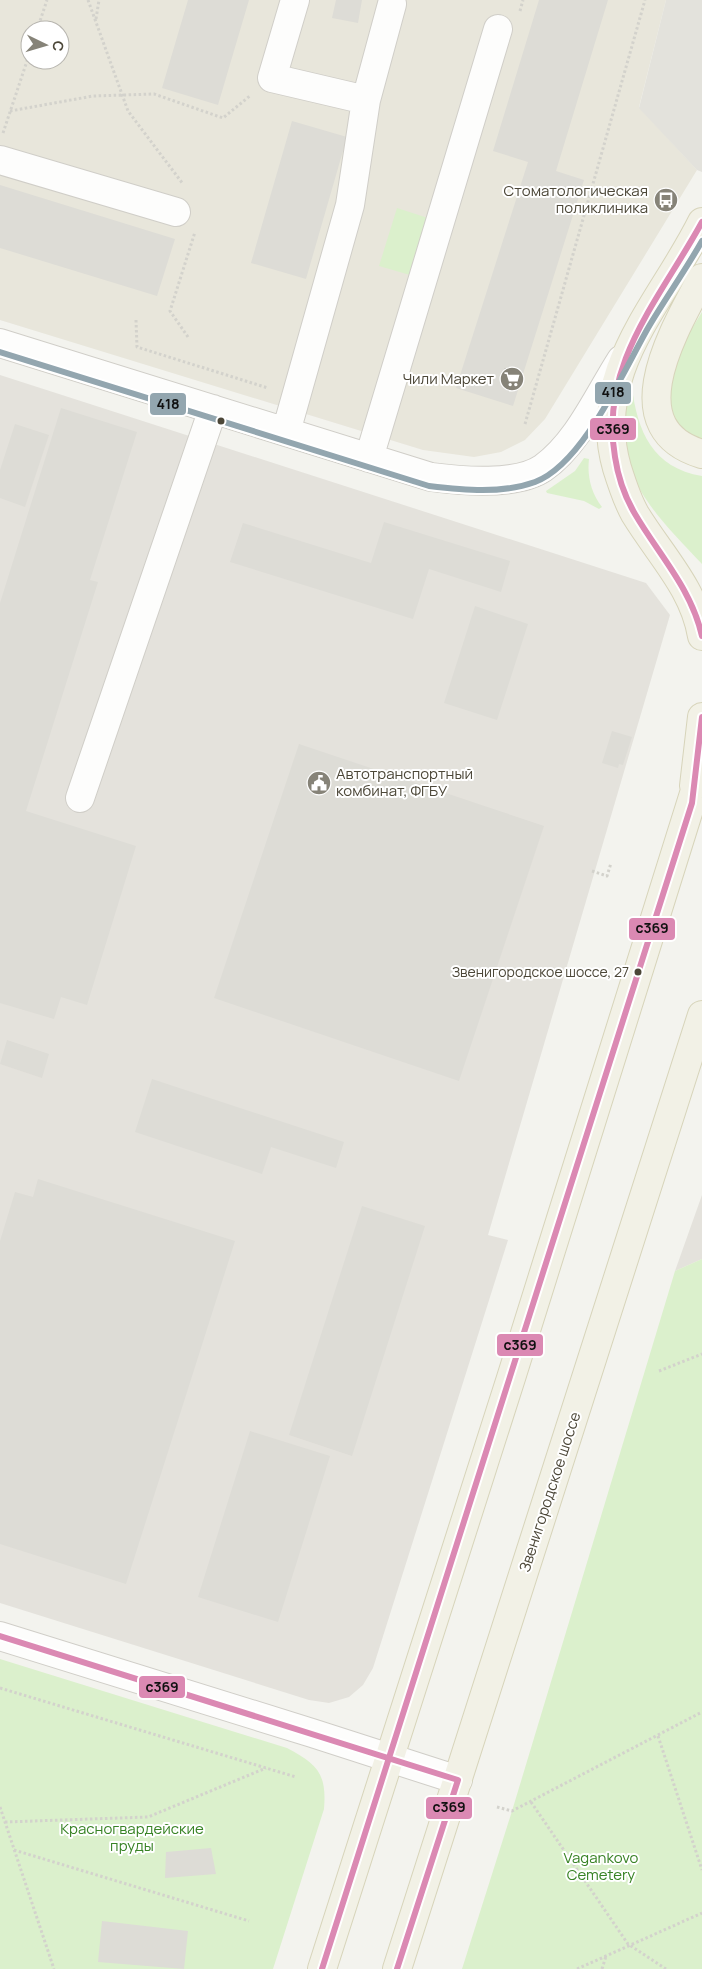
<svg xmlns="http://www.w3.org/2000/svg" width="702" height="1969" viewBox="0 0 702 1969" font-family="Manrope,sans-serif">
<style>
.residential{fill:#e8e6db;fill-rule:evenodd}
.industrial{fill:#e4e2dc}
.green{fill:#dbf0cc}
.parking{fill:#e3e2dc}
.building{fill:#dddcd6}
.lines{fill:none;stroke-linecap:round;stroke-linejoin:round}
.minor-casing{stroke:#d0cec8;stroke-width:30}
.major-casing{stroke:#d7d4ba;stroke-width:30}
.path{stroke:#d3d2cc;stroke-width:3;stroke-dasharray:2.5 2.5;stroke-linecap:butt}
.minor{stroke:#fdfdfc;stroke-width:28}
.major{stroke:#f2f1e6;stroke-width:28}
.bus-1-casing{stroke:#fff;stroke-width:10}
.bus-2-casing{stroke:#fff;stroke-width:10}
.bus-1{stroke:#db89b3;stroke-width:6}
.bus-2{stroke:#93a6af;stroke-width:6}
.bus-dot{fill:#4c4738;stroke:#fff;stroke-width:2}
.labels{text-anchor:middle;stroke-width:4;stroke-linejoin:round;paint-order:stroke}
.bus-label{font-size:14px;fill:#4c4738;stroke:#fff;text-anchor:end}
.poi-label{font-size:15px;fill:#4c4738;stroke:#fff;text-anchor:end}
.street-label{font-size:15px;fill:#4c4738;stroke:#fff}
.park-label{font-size:15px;fill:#388325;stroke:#fff}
.line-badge{stroke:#fff;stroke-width:2}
.pale-badge-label{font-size:14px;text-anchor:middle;font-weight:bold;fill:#111}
</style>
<rect width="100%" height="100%" fill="#f3f3ee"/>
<path class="residential" d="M0,0h666l-27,107 58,63 -152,249 -20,21 -24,12 -27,5 -51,-7 -423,-130zM30,30h30v30h-30z"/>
<path class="industrial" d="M0,375l646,208 24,32 -182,620 20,5 -135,428 -10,17 -14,12 -20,6 -20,-3 -309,-97z
M702,1195v64l-27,12z"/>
<path class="green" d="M397,208l31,10 -18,57 -31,-9z
M702,312v130l-8,-2 -21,-21 -7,-21 9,-42z
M632,387c5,44 21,81 70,89v88c-52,-55 -96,-96 -70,-177z
M584,458l5,1c-2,17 2,34 13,48l-3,2 -15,-8 -37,-8 -1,-2 29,-20z
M702,1259v710h-240l50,-158 163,-540z
M0,1659l287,89c30,16 40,25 37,61l-51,160h-273z"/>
<path class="parking" d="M666,0h36v172l-5,-2 -58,-62z"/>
<path class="building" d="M188,0h61l-31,105 -56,-17z
M336,0h26l-4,23 -26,-5z
M539,0h69l-52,171 28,9 -71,226 -57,-18 72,-226 -35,-11z
M292,121l55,16 -41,142 -55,-16z
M0,185l175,54 -18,57 -157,-48z
M61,408l76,24 -47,148 8,2 -72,229 110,35 -49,159 -26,-8 -7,22 -54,-16v-400z
M15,424l34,11 -24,72 -25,-9v-28z
M384,522l126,39 -9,31 -72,-23 -16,50 -183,-57 13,-39 128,40z
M475,606l53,18 -31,96 -53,-17z
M612,731l20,6 -9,28 -4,-1 -1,4 -16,-5z
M299,744l245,82 -85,255 -245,-83z
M7,1040l42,14 -7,24 -42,-14z
M152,1079l192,63 -8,26 -65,-21 -9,27 -127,-42z
M38,1179l197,62 -109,343 -126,-40v-303l15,-49 18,5z
M362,1206l63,20 -73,230 -63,-21z
M250,1431l80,25 -52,166 -80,-25z
M211,1848l5,26 -51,4 1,-26z
M102,1921l86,10 -4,38 -86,-7z"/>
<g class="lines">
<g class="minor-casing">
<path id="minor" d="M295,0l-23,78 94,22
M0,160l176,52
M0,343l431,134c30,4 86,9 112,-9 35,-25 55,-72 78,-108
M286,432l64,-227 16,-105 26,-96
M369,458l129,-429
M80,798l133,-389
M0,1636l312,97 146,47"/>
</g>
<g class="major-casing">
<path id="major" d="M702,222c-40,81 -113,149 -85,246 5,16 10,32 18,46 25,41 59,74 67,122
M702,278c-26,49 -88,150 0,176
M694,786l8,-69
M322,1969l189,-591 191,-610
M397,1969l305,-954"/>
</g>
<path class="path" d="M88,0l40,111 55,73
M520,11l3,-11
M96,19l3,-19
M37,30l10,-30
M10,111l83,-15 61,-2 69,24 28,-23
M3,133l27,-81
M136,320l1,27 131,41
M188,337l-18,-26 25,-79
M525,424l120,-424
M592,871l15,5 4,-13
M659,1371l43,-17
M0,1688l296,89
M658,1736l44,134
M531,1802l97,142 38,25
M0,1807l54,162
M497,1807l15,4 190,-99
M5,1822l143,-5 118,-49
M14,1850l235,71
M577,1969l125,-56
M602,1969l4,-13"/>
<use href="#minor" class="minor"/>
<use href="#major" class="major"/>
<g class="bus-1-casing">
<path id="bus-1" d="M702,222c-42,77 -103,142 -87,235 3,20 10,40 20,57 24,41 56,74 67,122
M0,1636l458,144 -61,189
M322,1969l370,-1166 10,-86"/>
</g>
<g class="bus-2-casing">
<path id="bus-2" d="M0,352l429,134c34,4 73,8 106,-4 48,-18 88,-110 113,-154 17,-29 37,-57 54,-87"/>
</g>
<use href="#bus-1" class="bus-1"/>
<use href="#bus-2" class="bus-2"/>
</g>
<defs>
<g id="bus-disc" transform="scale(1.25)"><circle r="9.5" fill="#868378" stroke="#fff"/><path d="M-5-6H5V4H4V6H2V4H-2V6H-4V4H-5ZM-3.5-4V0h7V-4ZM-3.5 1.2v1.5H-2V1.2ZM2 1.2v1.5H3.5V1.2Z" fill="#fff"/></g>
<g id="supermarket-disc" transform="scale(1.25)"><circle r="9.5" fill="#868378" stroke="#fff"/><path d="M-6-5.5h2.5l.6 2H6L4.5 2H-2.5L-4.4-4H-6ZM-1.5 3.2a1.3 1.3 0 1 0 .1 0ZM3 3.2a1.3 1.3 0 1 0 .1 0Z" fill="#fff"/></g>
<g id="civic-disc" transform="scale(1.25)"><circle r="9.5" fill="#868378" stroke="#fff"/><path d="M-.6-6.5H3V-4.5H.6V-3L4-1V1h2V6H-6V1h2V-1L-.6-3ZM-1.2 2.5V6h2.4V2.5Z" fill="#fff"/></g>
</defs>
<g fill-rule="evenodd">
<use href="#bus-disc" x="666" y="200"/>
<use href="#supermarket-disc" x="512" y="379"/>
<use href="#civic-disc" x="319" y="783"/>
</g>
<g class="bus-dot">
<circle cx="221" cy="421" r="4.5"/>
<circle cx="638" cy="972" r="4.5"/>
</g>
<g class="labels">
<g class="bus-label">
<text x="629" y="977">Звенигородское шоссе, 27</text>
</g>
<g class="poi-label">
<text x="648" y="196">Стоматологическая<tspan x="648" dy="17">поликлиника</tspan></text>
<text x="494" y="384">Чили Маркет</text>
<text x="336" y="779" text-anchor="start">Автотранспортный<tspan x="336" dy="17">комбинат, ФГБУ</tspan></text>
</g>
<g class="street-label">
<text transform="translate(550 1492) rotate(-72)" y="5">Звенигородское шоссе</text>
</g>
<g class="park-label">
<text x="132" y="1834">Красногвардейские<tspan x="132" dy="17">пруды</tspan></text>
<text x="601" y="1863">Vagankovo<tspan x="601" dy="17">Cemetery</tspan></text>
</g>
</g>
<g class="line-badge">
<rect x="594" y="381" width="38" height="24" rx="5" fill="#93a6af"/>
<rect x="149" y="392" width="38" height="24" rx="5" fill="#93a6af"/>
<rect x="589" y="417" width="48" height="24" rx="5" fill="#db89b3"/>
<rect x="628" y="917" width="48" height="24" rx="5" fill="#db89b3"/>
<rect x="496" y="1333" width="48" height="24" rx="5" fill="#db89b3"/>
<rect x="138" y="1675" width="48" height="24" rx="5" fill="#db89b3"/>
<rect x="425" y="1796" width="48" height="24" rx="5" fill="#db89b3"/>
</g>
<g class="pale-badge-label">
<text x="613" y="397">418</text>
<text x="168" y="409">418</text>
<text x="613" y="434">с369</text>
<text x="652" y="933">с369</text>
<text x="520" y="1350">с369</text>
<text x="162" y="1692">с369</text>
<text x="449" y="1812">с369</text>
</g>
<g transform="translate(45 45) rotate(95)"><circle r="24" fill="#ffffff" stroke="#b7b5af"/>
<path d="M0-4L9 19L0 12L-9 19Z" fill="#868378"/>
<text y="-8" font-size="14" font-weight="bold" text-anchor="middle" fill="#4c4738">С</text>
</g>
</svg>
